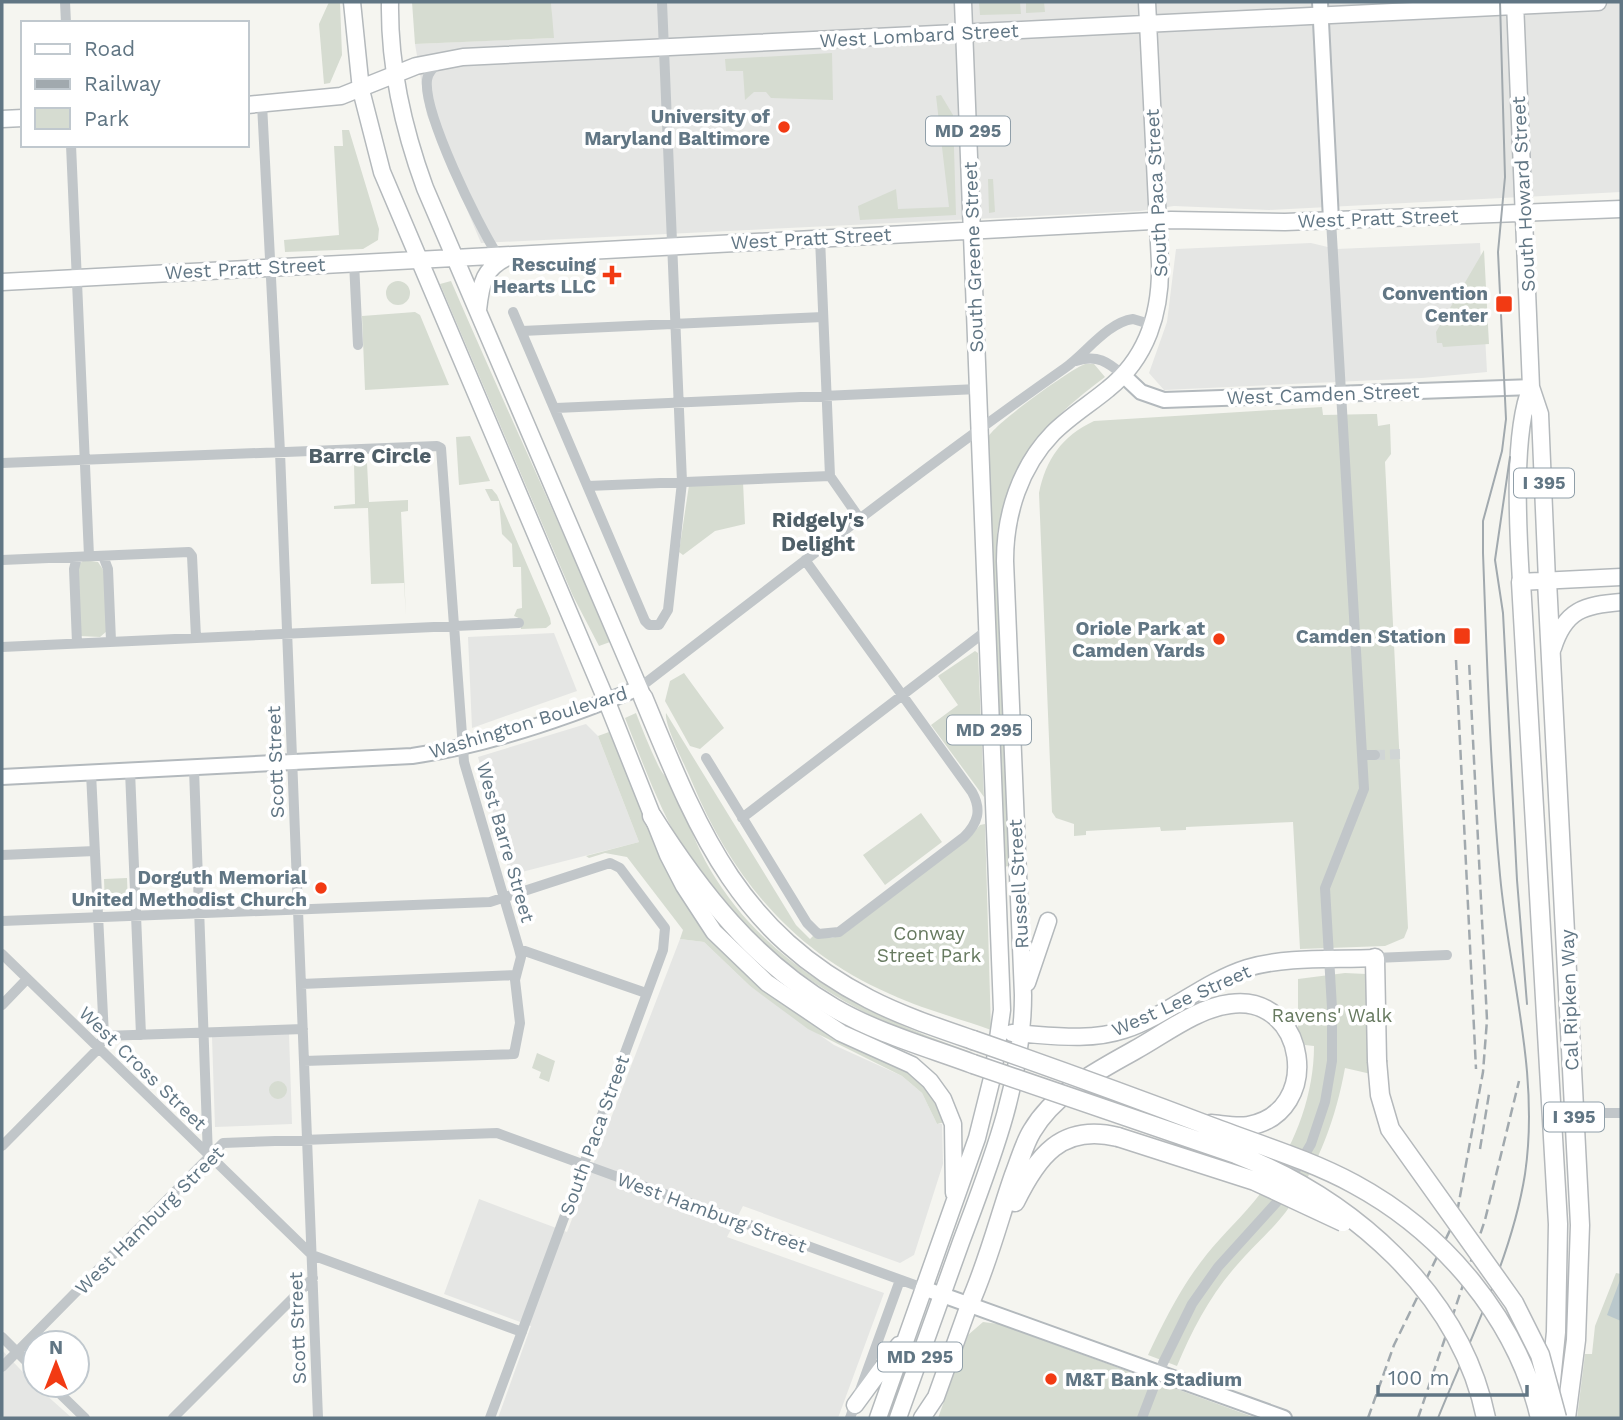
<svg xmlns="http://www.w3.org/2000/svg" width="1623" height="1420" viewBox="0 0 1623 1420" font-family="'Work Sans',sans-serif">
<style>
.built{fill:#e5e6e4}
.green{fill:#d6dcd1}
.water{fill:#bac8cc}
.lines{fill:none;stroke-linecap:round;stroke-linejoin:round}
.street-tunnel{stroke:#d0d5d5;stroke-width:10;stroke-dasharray:10 5;stroke-linecap:butt}
.secondary-casing{stroke:#b3b9bd;stroke-width:18}
.primary-casing{stroke:#b4b9bc;stroke-width:19}
.highway-casing{stroke:#b5b9bc;stroke-width:21}
.street{stroke:#c1c6c9;stroke-width:10}
.secondary{stroke:#fff;stroke-width:14}
.primary{stroke:#fff;stroke-width:16}
.highway{stroke:#fff;stroke-width:18}
.tram{stroke:#a1a9ae;stroke-width:2}
.rail{stroke:#a1a9ae;stroke-width:2.5;stroke-dasharray:10 5;stroke-linecap:butt}
.highway-bridge-casing{stroke:#b5b9bc;stroke-width:21;stroke-linecap:butt}
.highway-bridge{stroke:#fff;stroke-width:18}
.poi-dot{fill:#f23a13;stroke:#fff;stroke-width:2.5}
.labels{text-anchor:middle;stroke-width:7;stroke-linejoin:round;paint-order:stroke}
.shield{fill:#fff;stroke:#909fa9;stroke-width:2}
.shield-label{font-size:18px;font-weight:bold;fill:#617684}
.street-label{font-size:19px;fill:#617684;stroke:#fff}
.poi-label{font-size:19px;font-weight:bold;fill:#617684;stroke:#fff;text-anchor:end}
.park-label{font-size:19px;fill:#677a60;stroke:#fff}
.neighbourhood-label{font-size:21px;font-weight:bold;fill:#4f5f68;stroke:#fff}
</style>
<rect width="100%" height="100%" fill="#f5f5f0"/>
<path class="built" d="M551,2h1070v190l-352,18 -95,-4 -34,5 -659,32 -54,-128 -12,-71 138,-6z
M1311,243l25,6 144,-6 7,129 -65,6 -258,12 -15,-17 18,-51 9,-73z
M554,633l23,58 -105,37 -4,-91z
M586,724l12,12 41,106 -129,33 -32,-118z
M680,939l24,3 46,44 84,59 68,31 20,17 15,31h5l1,40 -29,91 -14,8 -157,-57 -16,31 157,56 -46,125h-340l33,-92 -87,-32 35,-95 88,33z
M289,1034l3,90 -77,3 -3,-90z
M2,1350l33,35 37,33h-70z"/>
<path class="green" d="M329,2h11l2,53 -12,28 -6,1 -5,-60z
M412,2h139l3,36 -139,6z
M979,2h41l1,12 -41,1z
M1026,2h18l1,10 -19,1z
M832,53l1,47 -62,-2 -5,-6h-12l-9,8 -2,-29h-17l-1,-12z
M941,95l12,20 3,100 -96,5 -2,-14 38,-17 2,20 51,-2 -13,-111z
M342,130h7l30,99 -1,11 -15,9 -78,3 -1,-12 55,-5 -5,-89h9z
M988,179h5l2,33 -6,1z
M1484,250l5,94 -46,3 -1,-4h-5l-1,-11z
M386 293a12 12 0 1 1 24 0a12 12 0 1 1-24 0Z
M451,281c52,121 108,240 159,361l-11,4 -26,-50 -133,-312z
M415,312l5,3 29,70 -84,5 -3,-74z
M1085,364h9l11,13c-60,45 -94,81 -108,157l12,332 -6,1 -15,-429c2,-11 81,-68 97,-74z
M1322,407l1,8 50,-1h4l1,12 12,-2 1,30 -6,8 23,466 -4,10 -19,8 -85,3 -7,-127 -107,5v3l-25,1 -1,-4 -74,4v4l-12,1v-12l-18,-6 -4,-6 -13,-319c7,-34 23,-57 55,-72z
M470,436l20,45 -31,4 -3,-48z
M354,463h13l2,39 39,-2v11l-7,1 5,104 -2,-33 -33,1 -3,-76 -34,1v-3l21,-2z
M743,482l2,42 -30,7 -32,24 -4,-3 10,-67z
M485,489h7l5,6 53,123 1,6 -5,4 -25,1v-10l-7,-3 3,-7 5,-1 -1,-41h-8l-1,-23 -10,-10 -3,-33h-8z
M84,560l14,2 6,9 3,60 -7,6 -20,-1 -3,-70z
M975,651l3,2 6,144 -53,-72 27,-20 -20,-29z
M684,673l40,55 -24,21 -10,-3 -25,-45 5,-20z
M636,713c7,18 14,36 23,54 4,8 11,14 14,22 14,27 22,56 38,82 58,97 157,145 260,181l-1,3c-28,-10 -58,-19 -84,-32 -77,-36 -151,-92 -197,-165 -28,-44 -45,-92 -64,-140z
M666,713l130,212 14,14 3,-3 19,2 12,-4 127,-98 9,-11 5,-1 6,206c-33,-12 -69,-21 -101,-36 -97,-42 -158,-116 -198,-212 -6,-15 -28,-57 -26,-69z
M609,732l62,144 13,26 27,34 190,129 31,28 14,29 -9,2 -15,-31 -20,-17 -94,-47 -58,-43 -46,-44 -24,-3 3,-9 -56,-73 -22,-4 -16,5 -3,-2 53,-14 -41,-106z
M921,813l21,29 -57,43 -22,-30z
M127,878l1,27 -23,1 -1,-27z
M1345,973l21,1 5,100 -26,-6c-9,50 -26,96 -55,138 -15,22 -36,39 -53,59 -26,29 -45,65 -60,101l-29,-11c17,-36 34,-70 59,-101 17,-21 37,-39 53,-60 32,-42 54,-95 54,-148l-9,-1 -7,-16v-50z
M537,1053l18,8 -6,21 -10,-4 2,-6 -9,-4z
M269 1090a9 9 0 1 1 18 0a9 9 0 1 1-18 0Z
M1616,1273l5,1v144h-44l8,-64h7l3,-28z
M983,1322l16,2 257,94h-318l30,-83z"/>
<path class="water" d="M1620,1280h1v41l-14,-6z"/>
<g class="lines">
<path class="street-tunnel" d="M1375,755l28,-1"/>
<g class="secondary-casing">
<path id="secondary" d="M1320,2l11,218
M1123,375l18,17 23,8 367,-13
M2,777l410,-21c73,-10 159,-40 227,-68
M923,1288l361,130"/>
</g>
<g class="primary-casing">
<path id="primary" d="M352,2l9,88 21,82 225,530 61,153 16,31 30,46 53,51 74,50 71,32 18,16 13,18 10,25 1,69
M390,2c-1,64 13,126 35,186l218,509
M1515,2l16,385 9,27 7,167
M247,105l94,-9 75,-30 47,-9 1135,-55
M2,119l21,-1
M2,282l1169,-62 114,2 336,-13
M478,310c3,-27 5,-42 32,-54
M1531,387c-19,46 -13,144 -10,195l100,-5
M1553,648c12,-38 31,-43 68,-46
M1027,983l21,-62
M1012,1033c37,2 76,9 112,-3 43,-14 79,-48 123,-62 40,-12 87,-8 128,-10
M855,1405l44,-60
M878,1418l99,-280 16,-64 9,-64 -39,-1008
M898,1418c21,-58 42,-117 63,-176 30,-80 62,-160 62,-247l-18,-434c0,-47 15,-94 48,-128 17,-17 37,-29 55,-44 39,-31 53,-77 52,-125l-13,-262
M922,1418l14,-21 33,-92"/>
</g>
<g class="highway-casing">
<path id="highway" d="M1547,581l33,644 -4,115 -10,78
M1521,582l37,642 -2,108 -6,59
M643,697c54,130 92,233 226,302 33,17 69,29 104,41
M652,816c48,76 103,146 182,192 43,25 93,39 139,56
M1375,958l2,103
M1015,1202c22,-45 46,-79 103,-65
M969,1305c19,-42 30,-87 45,-130 6,-15 10,-31 18,-44 23,-39 66,-60 103,-81 29,-16 62,-42 95,-46 77,-11 94,109 18,122 -12,2 -25,-1 -37,-2"/>
</g>
<path class="street" d="M65,2l1,21
M439,63c-6,5 -11,9 -12,17 -4,33 51,145 70,174
M262,104l18,348 38,966
M71,145l18,411
M820,238l10,238 30,43
M354,262l4,83
M513,312l132,309 4,4h10l9,-15 14,-128 -20,-480
M522,331l301,-14
M1076,361c21,-7 32,1 47,14
M556,408l422,-19
M2,463l435,-17 4,2 23,314 55,187 127,44
M588,486l242,-10
M103,556l5,13 3,72
M2,560l187,-8 3,4 4,81
M77,643l-3,-74 3,-12
M2,647l517,-24
M639,688c141,-108 281,-218 426,-320 20,-14 43,-46 68,-49l20,6
M1362,755h13
M706,758l101,165 11,11 21,-2 125,-95c14,-14 18,-27 8,-45l-167,-232
M194,769l14,388
M130,771l11,264
M742,818l244,-187
M2,855l93,-4
M2,921l488,-19 120,-39 10,5 45,60 -2,22 -173,468
M2,954l310,301 210,77
M1375,958l72,-3
M301,984l214,-9
M2,1005l25,-26
M104,1036l199,-7
M304,1061l210,-7 6,-31 -5,-43 6,-23 -2,-8
M1605,1113h16
M2,1146l96,-97 6,-13 -13,-263
M2,1337l33,33
M2,1367l221,-224 274,-10 426,155
M51,1385l34,33
M173,1418l140,-140
M850,1418l50,-138
M1142,1418l21,-55 29,-59 26,-37 58,-64 35,-59 14,-42 7,-41v-53l-7,-120 39,-99 -33,-569"/>
<use href="#secondary" class="secondary"/>
<use href="#primary" class="primary"/>
<use href="#highway" class="highway"/>
<path class="tram" d="M1510,457l-15,103 8,53 14,267 10,124
M1438,1418c31,-77 74,-161 87,-244 15,-101 -16,-199 -25,-299 -10,-107 -13,-215 -17,-322v-32l19,-70 4,-32 -8,-167 7,-75 -5,-175"/>
<path class="rail" d="M1456,660l20,409
M1480,1149l9,-55
M1368,1418l26,-73 62,-127 27,-146 4,-52 -18,-360
M1418,1418l67,-198 34,-139"/>
<g class="highway-bridge-casing">
<path id="highway-bridge" d="M973,1040c80,28 160,57 239,87 47,18 98,33 142,57 89,48 163,135 186,234
M1377,1061l3,34 10,34 124,174 26,52 17,63
M973,1064l263,90c115,45 224,138 250,264
M1118,1137l137,44 88,41"/>
</g>
<use href="#highway-bridge" class="highway-bridge"/>
</g>
<g class="poi-dot">
<circle cx="784" cy="127" r="7"/>
<path d="M608.5 264.5h7v7h7v7h-7v7h-7v-7h-7v-7h7z"/>
<rect x="1495" y="295" width="18" height="18" rx="3.5"/>
<rect x="1453" y="627" width="18" height="18" rx="3.5"/>
<circle cx="1219" cy="639" r="7"/>
<circle cx="321" cy="888" r="7"/>
<circle cx="1051" cy="1379" r="7"/>
</g>
<g class="labels">
<g class="shield">
<rect x="926" y="116.5" width="84" height="29" rx="5"/>
<rect x="1514" y="468.5" width="60" height="29" rx="5"/>
<rect x="947" y="715.5" width="84" height="29" rx="5"/>
<rect x="1544" y="1102.5" width="60" height="29" rx="5"/>
<rect x="878" y="1342.5" width="84" height="29" rx="5"/>
</g>
<g class="shield-label">
<text x="968" y="137">MD 295</text>
<text x="1544" y="489">I 395</text>
<text x="989" y="736">MD 295</text>
<text x="1574" y="1123">I 395</text>
<text x="920" y="1363">MD 295</text>
</g>
<g class="street-label">
<text transform="translate(919 35) rotate(-3)" y="7">West Lombard Street</text>
<text transform="translate(1156 193) rotate(-93)" y="7">South Paca Street</text>
<text transform="translate(1523 194) rotate(-93)" y="7">South Howard Street</text>
<text transform="translate(1378 218) rotate(-2)" y="7">West Pratt Street</text>
<text transform="translate(811 238) rotate(-3)" y="7">West Pratt Street</text>
<text transform="translate(973 257) rotate(-92)" y="7">South Greene Street</text>
<text transform="translate(245 268) rotate(-3)" y="7">West Pratt Street</text>
<text transform="translate(1323 394) rotate(-2)" y="7">West Camden Street</text>
<text transform="translate(528 722) rotate(-17)" y="7">Washington Boulevard</text>
<text transform="translate(275 762) rotate(-92)" y="7">Scott Street</text>
<text transform="translate(506 842) rotate(74)" y="7">West Barre Street</text>
<text transform="translate(1018 884) rotate(-93)" y="7">Russell Street</text>
<text transform="translate(1181 1000) rotate(-24)" y="7">West Lee Street</text>
<text transform="translate(1569 1000) rotate(-92)" y="7">Cal Ripken Way</text>
<text transform="translate(143 1068) rotate(44)" y="7">West Cross Street</text>
<text transform="translate(594 1135) rotate(-70)" y="7">South Paca Street</text>
<text transform="translate(712 1212) rotate(20)" y="7">West Hamburg Street</text>
<text transform="translate(149 1220) rotate(-45)" y="7">West Hamburg Street</text>
<text transform="translate(297 1328) rotate(-92)" y="7">Scott Street</text>
</g>
<g class="poi-label">
<text x="770" y="123">University of<tspan x="770" dy="22">Maryland Baltimore</tspan></text>
<text x="596" y="271">Rescuing<tspan x="596" dy="22">Hearts LLC</tspan></text>
<text x="1488" y="300">Convention<tspan x="1488" dy="22">Center</tspan></text>
<text x="1205" y="635">Oriole Park at<tspan x="1205" dy="22">Camden Yards</tspan></text>
<text x="1446" y="643">Camden Station</text>
<text x="307" y="884">Dorguth Memorial<tspan x="307" dy="22">United Methodist Church</tspan></text>
<text x="1065" y="1386" text-anchor="start">M&amp;T Bank Stadium</text>
</g>
<g class="park-label">
<text x="929" y="940">Conway<tspan x="929" dy="22">Street Park</tspan></text>
<text x="1332" y="1022">Ravens' Walk</text>
</g>
<g class="neighbourhood-label">
<text x="370" y="463">Barre Circle</text>
<text x="818" y="527">Ridgely's<tspan x="818" dy="24">Delight</tspan></text>
</g>
</g>
<rect width="1623" height="1420" fill="none" stroke="#617684" stroke-width="7"/>
<rect x="21" y="21" width="228" height="126" fill="#ffffff" stroke="#c0c8ce" stroke-width="2"/>
<rect x="35" y="44" width="35" height="10" fill="#ffffff" stroke="#c0c8ce" stroke-width="2"/>
<text x="84" y="56" font-size="21" fill="#617684">Road</text>
<rect x="35" y="79" width="35" height="10" fill="#a1a9ae" stroke="#c0c8ce" stroke-width="2"/>
<text x="84" y="91" font-size="21" fill="#617684">Railway</text>
<rect x="35" y="108" width="35" height="21" fill="#d6dcd1" stroke="#c0c8ce" stroke-width="2"/>
<text x="84" y="126" font-size="21" fill="#617684">Park</text>
<g transform="translate(56 1364)"><circle r="33" fill="#ffffff" stroke="#c0c8ce" stroke-width="2"/>
<path d="M0-5L12 26L0 18L-12 26Z" fill="#f23a13"/>
<text y="-10" font-size="19" font-weight="bold" text-anchor="middle" fill="#617684">N</text>
</g>
<path d="M1378 1385v10h149v-10" fill="none" stroke="#617684" stroke-width="3.5"/>
<text x="1388" y="1385" font-size="21" fill="#617684" stroke="#ffffff" stroke-width="5" paint-order="stroke">100 m</text>
</svg>
